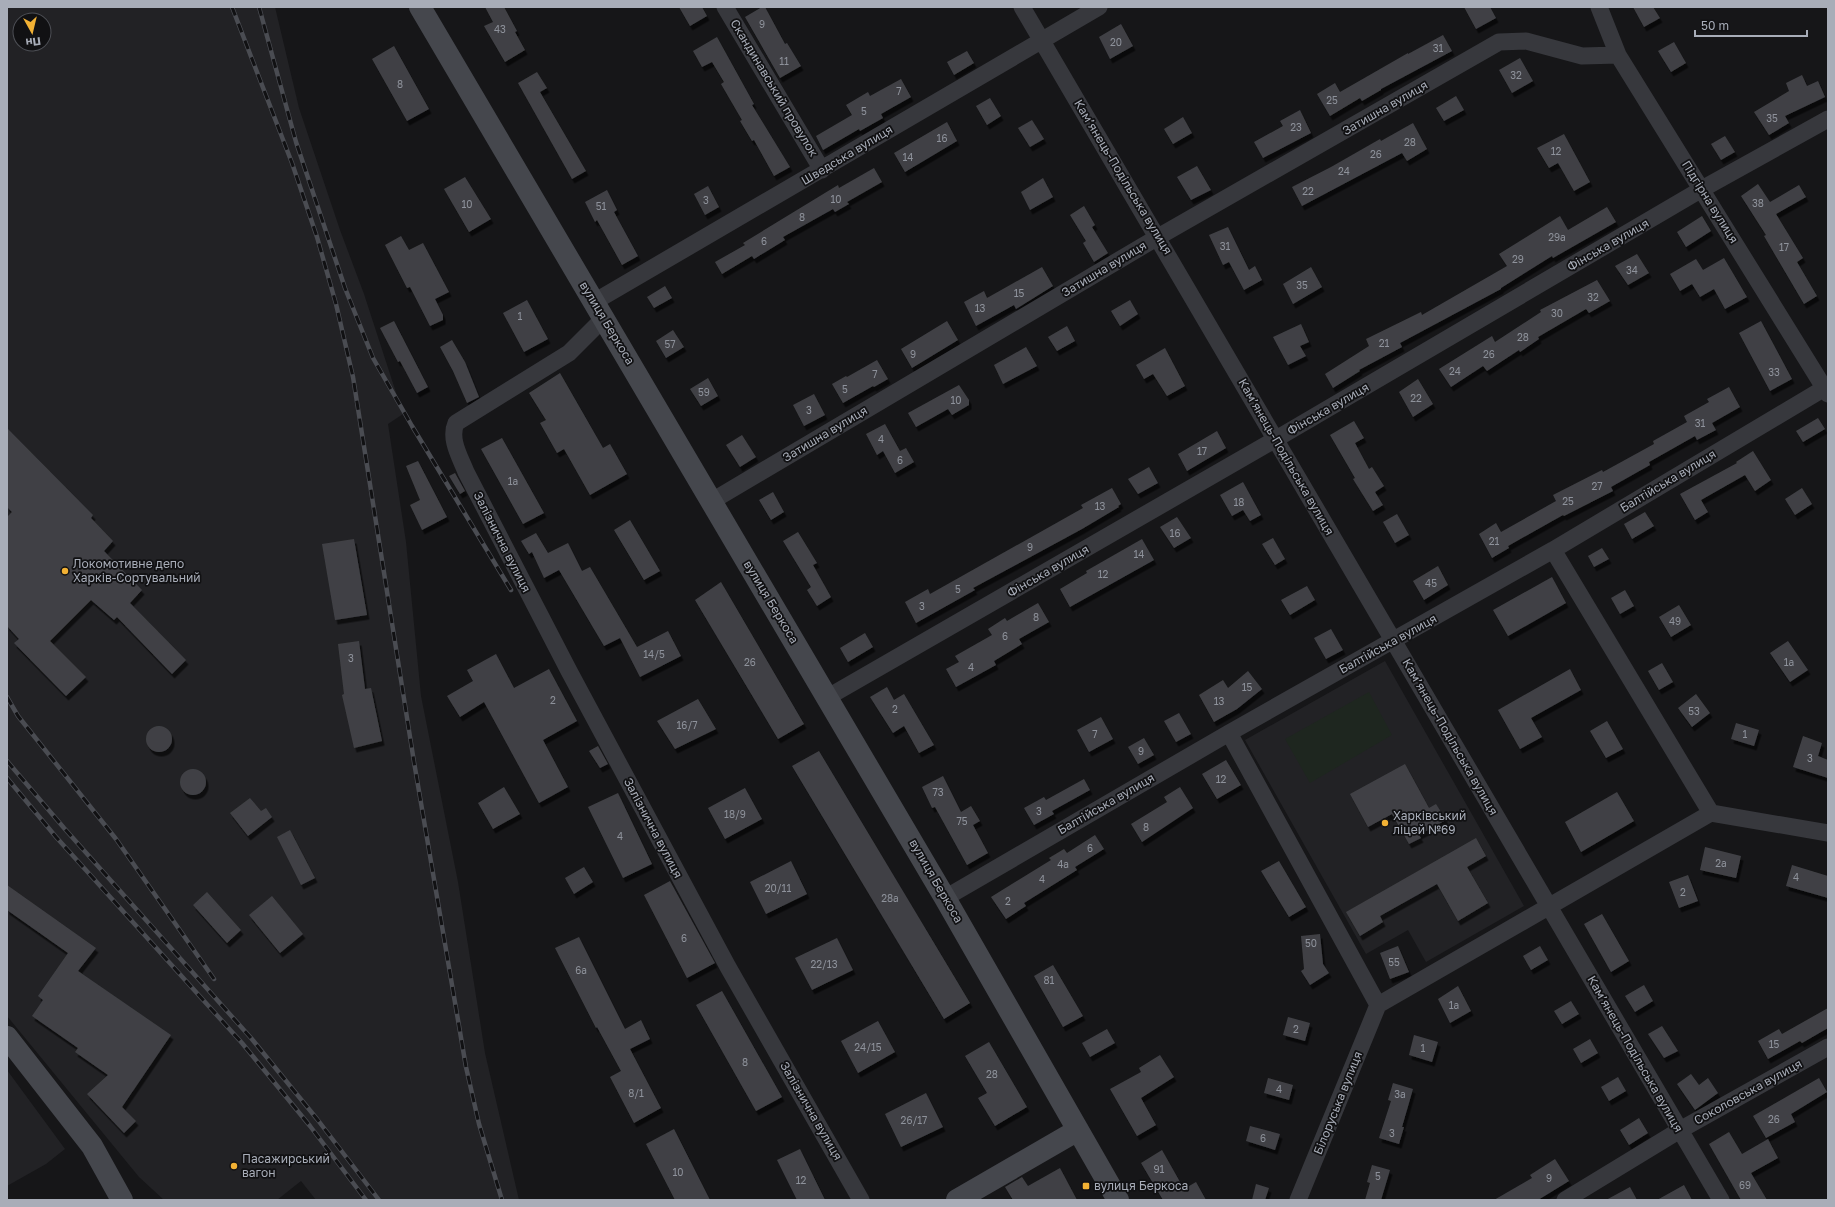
<svg xmlns="http://www.w3.org/2000/svg" width="1835" height="1207" viewBox="0 0 1835 1207" font-family="'Golos Text',sans-serif">
<style>
.built{fill:#222225;fill-rule:evenodd}
.green{fill:#1e261f}
.building{fill:#404145;filter:url(#shadow)}
.lines{fill:none;stroke-linecap:round;stroke-linejoin:round}
.street{stroke:#37383d;stroke-width:17}
.secondary{stroke:#45474d;stroke-width:22}
.rail-casing{stroke:#4a4c52;stroke-width:4.5}
.rail{stroke:#111113;stroke-width:3;stroke-dasharray:9;stroke-linecap:butt}
.poi-dot{fill:#f2b134;stroke:#111113;stroke-width:1.5}
.labels{text-anchor:middle;stroke-width:3.5;stroke-linejoin:round;paint-order:stroke}
.number-label{font-size:10px;fill:#8e929b}
.street-label{font-size:12px;fill:#a8adb8;stroke:#111113}
.poi-label{font-size:12px;fill:#a8adb8;stroke:#111113;text-anchor:start}
</style>
<defs>
<filter id="shadow"><feDropShadow dx="2.5" dy="4.5" stdDeviation="0" flood-color="#0009"/></filter>
</defs>
<rect width="100%" height="100%" fill="#161618"/>
<path class="built" d="M7,7h268l24,101 41,122 24,64 39,120 -15,10 18,118 15,154 37,186 27,171 34,147h-203l-15,-19 -24,19h-113l-25,-23 -132,-161zM20,20h24v24h-24z
M1385,661l139,245 -98,56 -18,-32 -42,24 -121,-214z
M7,1070l58,79 -19,15 -39,22z"/>
<path class="green" d="M1369,692l23,43 -82,48 -25,-44z"/>
<path class="building" d="M485,7h19l13,24 -2,1 10,18 -20,12 -21,-36 9,-4z
M679,7h23l5,9 -17,10z
M762,7h3l20,37 2,-1 14,23 -21,12 -35,-61z
M1464,7h26l6,11 -20,11z
M1633,7h20l7,11 -16,9z
M1121,24l12,22 -23,13 -11,-22z
M1443,35l9,16 -71,38v1l-19,11 -2,-3 -30,18 -13,-22 18,-11 5,9 68,-39v1z
M717,37l37,67 -2,1 38,62 -16,9 -20,-36 -2,1 -12,-20 2,-1 -21,-36 3,-2 -12,-20 -10,5 -9,-16z
M1674,42l12,21 -15,9 -13,-21z
M394,46l35,63 -22,12 -35,-62z
M967,51l7,12 -20,12 -7,-13z
M1520,58l13,23 -21,12 -13,-23z
M537,72l10,16 -7,4 46,79 -14,8 -54,-96z
M1802,75l5,11 11,-5 7,16 -40,19 4,7 -20,12 -15,-23 35,-21 -3,-8z
M901,79l10,18 -30,17 2,4 -23,13 -1,-2 -36,21 -7,-14 36,-21 -6,-10 22,-13 2,4z
M1456,96l8,14 -20,11 -8,-13z
M990,98l11,18 -14,9 -11,-19z
M1300,110l11,23 -48,25 -9,-16 29,-16 -3,-5z
M1183,117l9,16 -19,11 -9,-15z
M1032,120l12,19 -14,8 -12,-19z
M947,122l10,19 -52,31 -11,-19z
M1413,123l14,26 -20,12 -5,-8 -100,53 -10,-19 39,-20 49,-28 1,2z
M1564,134l26,48 -16,9 -16,-28 -9,5 -12,-20z
M1725,136l10,16 -14,8 -10,-16z
M1197,166l14,24 -20,10 -14,-23z
M874,168l8,14 -35,20 2,2 -14,8 -2,-3 -50,28 2,3 -31,19 -2,-3 -30,18 -7,-12 30,-17 -2,-2 95,-58 1,3z
M465,177l26,42 -22,13 -25,-43z
M1043,178l10,19 -23,13 -9,-18z
M1758,184l12,18 29,-17 7,12 -30,17 27,44 -6,4 20,34 -13,8 -40,-68 2,-1 -25,-39z
M708,186l11,21 -14,8 -11,-21z
M607,190l10,20 -3,2 24,44 -16,9 -25,-45 -2,2 -10,-20z
M1084,206l11,19 -3,2 16,26 -14,9 -11,-19 3,-2 -16,-26z
M1607,207l9,15 -63,36 -1,-2 -51,32v1l-101,54 2,4 -43,23 1,1 -27,17 -8,-14 44,-28 -3,-7 55,-27 1,3 85,-49 -8,-12 61,-38 8,14z
M1702,216l9,15 -25,16 -9,-15z
M1228,227l21,43 6,-4 7,14 -18,10 -15,-28 -6,3 -14,-30z
M401,236l8,14 14,-7 26,49 -14,7 8,16v5l-13,6 -20,-39 -3,1 -22,-43z
M1637,254l12,19 -21,12 -13,-19z
M1724,258l23,39 -22,12 -11,-20 -14,8 -8,-13 -12,7 -10,-17 26,-15 7,11z
M1042,267l11,19 -37,23 -2,-4 -38,21 -12,-24 20,-11 3,7z
M1311,267l11,20 -29,17 -10,-20z
M1597,280l13,21 -21,12 -3,-4 -48,28 1,2 -19,13 -1,-2 -32,21 -4,-5 -32,21 -12,-18 53,-33 3,6 46,-30 -1,-2z
M665,286l7,12 -18,10 -7,-11z
M527,300l21,39 -24,13 -21,-39z
M1130,300l8,14 -18,12 -9,-15z
M394,321l34,66 -11,6 -17,-32 -2,1 -18,-34z
M947,321l11,19 -46,28 -11,-19z
M1761,321l31,58 -22,12 -31,-58z
M1301,324l8,18 -9,4 6,10 -18,9 -15,-28z
M1067,326l8,15 -18,10 -9,-14z
M673,330l11,17 -18,11 -10,-17z
M452,340l13,22 14,35 -12,6 -14,-32 -13,-24z
M1026,347l11,19 -34,18 -9,-19z
M1165,348l20,38 -18,10 -14,-22 -9,5 -8,-14z
M877,360l11,19 -14,8 -1,-1 -30,17 -11,-19 14,-8 1,1z
M560,373l43,75 7,-4 17,30 -37,21 -26,-46 -7,4 -17,-30 6,-3 -17,-27z
M708,378l10,18 -17,10 -11,-17z
M1418,379l15,25 -20,13 -14,-25z
M959,385l10,15v5l-17,10 -4,-6 -32,18 -8,-14z
M1729,387l11,20 -28,16 4,7 -19,10 -2,-4 -46,26 1,3 -39,22 2,4 -49,25 -1,-1 -55,31 1,2 -17,10 -13,-24 17,-11 5,9 55,-31 -3,-6 49,-25 1,2 51,-28 -1,-3 34,-19 -3,-6 25,-14 -2,-3z
M814,394l11,21 -21,11 -11,-21z
M1818,418l7,11 -22,13 -7,-11z
M1354,421l10,17 -9,5 14,26 3,-2 12,19 -9,6 8,13 -10,6 -20,-32 2,-1 -25,-43z
M885,424l15,27 6,-3 8,14 -19,11 -12,-22 -6,4 -11,-21z
M7,428l86,87 -2,3 22,23 -9,10 38,39 -12,13 56,57 -14,14 -55,-57 -3,3 -23,-20 -41,41 36,36 -20,19 -52,-53 5,-4 -12,-13v-109l5,-5 -5,-5z
M1217,431l9,17 -39,23 -9,-17z
M742,435l14,22 -16,10 -14,-22z
M502,438l42,75 -21,11 -42,-75z
M1753,451l18,29 -16,11 -10,-16 -44,25 7,12 -13,8 -15,-26 57,-31 -1,-1z
M418,461l29,56 -25,13 -12,-25 10,-5 -14,-34z
M1149,467l9,16 -20,11 -10,-15z
M455,473l10,18 -5,3 -11,-18z
M1243,482l18,33 -11,6 -7,-11 -11,6 -12,-21z
M1112,488l9,16 -3,2 1,1 -37,22 -109,59 2,2 -59,33 -11,-21 23,-13 2,5 153,-86 -2,-3z
M1802,488l10,16 -17,11 -10,-16z
M773,492l11,20 -13,8 -12,-20z
M1645,512l9,14 -22,13 -8,-15z
M1397,514l12,21 -14,8 -12,-21z
M1177,517l14,21 -17,10 -14,-21z
M630,520l30,51 -16,9 -30,-50z
M798,532l19,31 -4,2 18,32 -14,9 -10,-16 4,-3 -28,-46z
M536,533l12,20 20,-10 14,28 8,-4 47,80 31,-16 13,25 -41,21 -20,-39 -16,8 -45,-76 -15,8 -12,-26 -3,2 -8,-13z
M1273,538l12,21 -10,6 -13,-21z
M354,539l13,76 -32,5 -13,-76z
M1142,539l12,21 -84,47 -10,-18 27,-16 -1,-2z
M1602,548l7,11 -15,8 -6,-11z
M1438,566l10,19 -24,15 -11,-19z
M1552,577l14,26 -58,33 -15,-26z
M721,582l83,142 -26,15 -83,-139z
M1307,586l8,14 -25,15 -9,-15z
M1625,590l9,16 -14,8 -9,-16z
M1038,603l11,19 -30,17 3,5 -28,17 2,4 -40,22 -10,-18 13,-7 -4,-6 37,-21 -4,-6 17,-11 2,3z
M1679,605l12,20 -20,12 -12,-20z
M1331,629l12,21 -17,9 -12,-21z
M865,633l8,14 -25,15 -8,-14z
M359,641l6,48 6,-1 11,53 -28,7 -12,-53 2,-1 -6,-50z
M1788,641l20,29 -18,12 -20,-29z
M496,654l18,34 35,-19 28,52 -34,19 25,47 -29,16 -55,-101 -24,15 -13,-21 26,-15 -6,-11z
M1662,663l11,19 -14,8 -11,-19z
M1570,669l11,21 -50,28 11,19 -22,12 -22,-39z
M1248,671l14,18 -25,20 -23,13 -15,-27 24,-15 5,8z
M887,687l7,13 10,-6 30,51 -15,8 -15,-27 -11,7 -23,-36z
M1696,694l14,19 -18,14 -14,-19z
M698,699l18,30 -41,20 -18,-28z
M1179,713l12,21 -15,8 -12,-21z
M1101,717l12,22 -24,13 -12,-22z
M1607,721l16,28 -17,9 -16,-27z
M1736,723l23,7 -5,16 -23,-7z
M146 739a13 13 0 1 1 26 0a13 13 0 1 1-26 0Z
M1803,736l19,7 -4,13 10,4v18l-35,-11z
M1144,738l10,17 -16,9 -10,-17z
M598,746l10,18 -8,4 -11,-17z
M819,751l151,252 -26,16 -152,-253z
M1226,760l15,25 -24,14 -15,-25z
M1405,764l24,44 7,-4 10,16 -27,15 2,3 -12,6 -17,-30 -24,13 -18,-33z
M180 782a13 13 0 1 1 26 0a13 13 0 1 1-26 0Z
M943,776l18,36 10,-6 9,15 -7,4 15,28 -21,12 -32,-58 -3,1 -10,-21z
M1084,779l6,11 -38,21 2,3 -20,11 -10,-17 20,-11 2,3z
M504,787l16,27 -27,15 -15,-26z
M1180,787l13,21 -51,34 -11,-18 36,-22 -3,-5z
M745,788l17,31 -37,20 -17,-31z
M1617,792l17,29 -53,31 -16,-30z
M618,793l34,71 -29,14 -35,-71z
M250,798l11,13 5,-3 6,9 -24,19 -18,-23z
M290,830l25,48 -14,7 -24,-48z
M1095,835l9,14 -29,18 2,3 -53,33 2,3 -20,13 -15,-22 60,-37 -2,-2 15,-9 3,4z
M1476,838l10,18 -19,11 21,36 -30,18 -21,-37 -57,32 3,6 -23,14 -14,-24z
M1705,847l36,9 -5,22 -36,-8z
M791,861l16,33 -41,20 -16,-32z
M1279,861l27,46 -17,10 -28,-46z
M1792,865l36,11v22l-42,-12z
M584,867l9,15 -19,12 -9,-16z
M1688,875l10,26 -19,7 -10,-26z
M670,881l45,82 -28,15 -43,-83z
M7,885l89,63 -18,23 93,64 -49,72 14,14 -12,12 -37,-39 21,-19 -33,-23 3,-4 -46,-32 11,-16 -5,-4 30,-43 -61,-43z
M207,892l34,38 -14,13 -34,-38z
M272,896l31,38 -23,19 -31,-38z
M1602,914l27,47 -18,11 -27,-48z
M1320,934l3,30 6,9 -19,12 -9,-14 3,-2 -3,-33z
M579,937l46,92 16,-9 9,19 -20,10 31,59 -27,15 -24,-46 11,-6 -24,-44 -1,1 -41,-80z
M837,938l16,32 -41,20 -17,-32z
M1398,946l11,26 -19,7 -10,-26z
M1540,946l8,14 -17,10 -8,-14z
M1053,965l30,51 -20,11 -29,-51z
M1644,985l9,16 -18,11 -10,-16z
M1458,986l13,25 -21,12 -12,-24z
M722,991l60,106 -26,14 -60,-106z
M1571,1001l8,13 -17,10 -8,-13z
M1828,1008v20l-26,15 -2,-2 -32,18 -10,-18 21,-12 3,5z
M1288,1017l22,6 -5,18 -22,-6z
M878,1021l17,31 -37,21 -17,-32z
M1662,1026l16,25 -14,7 -16,-24z
M1107,1029l8,14 -25,14 -8,-14z
M1414,1035l24,7 -6,20 -23,-7z
M1590,1039l8,14 -17,10 -8,-14z
M989,1042l38,65 -32,19 -17,-28 9,-5 -22,-37z
M1160,1055l14,22 -33,21 15,27 -19,11 -27,-47 31,-17 -2,-4z
M1691,1074l8,11 9,-7 10,15 -23,17 -18,-26z
M1618,1077l8,14 -17,10 -8,-14z
M1268,1078l25,7 -4,15 -25,-7z
M1819,1078l8,14 -36,22 4,8 -29,16 -13,-22z
M1393,1083l20,6 -11,38h2l-5,17 -20,-6 12,-37 -3,-1z
M926,1093l17,34 -42,20 -16,-33z
M1639,1118l9,15 -19,12 -9,-15z
M1250,1126l30,8 -5,16 -29,-9z
M674,1129l36,71h-35l-29,-56z
M1729,1132l13,22 26,-15 10,19 -27,15 16,27h-26l-32,-56z
M800,1149l25,51h-28l-20,-40z
M1162,1150l22,39 12,-7 10,18h-43l-22,-37z
M1555,1159l14,22 -31,19h-44l38,-22 -2,-3z
M1372,1165l18,5 -9,30h-16l5,-17 -3,-1z
M1060,1168l17,32h-64l-8,-13 17,-10 6,9z
M1256,1184l13,4 -4,12h-13z
M1684,1185l8,15h-35z
M1630,1187l7,13h-31z"/>
<g class="lines">
<path class="street" d="M725,7l97,163
M1022,7l699,1193
M1599,7l19,48 210,339
M594,302l505,-295
M604,318l-35,35 -113,70c-7,16 4,34 10,49l103,199 159,296 133,233
M712,501l446,-264 341,-195 27,-1 56,15 36,-1
M828,697l448,-258 426,-250 126,-70
M1229,733l149,272 333,-192 -158,-263
M1711,813l117,20
M945,898l284,-165 324,-183 275,-164
M1298,1200l80,-195
M1565,1200l115,-70 148,-83"/>
<path class="secondary" d="M420,7l525,891 173,302
M7,1037l85,109 30,54
M957,1200l121,-70"/>
<g class="rail-casing">
<path id="rail" d="M232,7l60,156 25,74 19,67 17,73 61,385 52,305 13,57 23,76
M259,7l37,135 49,146 28,70 39,68 99,164
M7,697l11,19 98,123 98,140
M7,761l57,67 187,210 66,81 62,81
M7,778l49,59 186,206 68,83 56,74"/>
</g>
<use href="#rail" class="rail"/>
</g>
<g class="poi-dot">
<circle cx="65" cy="571" r="4"/>
<circle cx="1385" cy="823" r="4"/>
<circle cx="234" cy="1166" r="4"/>
<rect x="1082" y="1182" width="8" height="8" rx="2"/>
</g>
<g class="labels">
<g class="number-label">
<text x="762" y="28">9</text>
<text x="500" y="33">43</text>
<text x="1116" y="46">20</text>
<text x="1438" y="52">31</text>
<text x="784" y="65">11</text>
<text x="1516" y="79">32</text>
<text x="400" y="88">8</text>
<text x="899" y="95">7</text>
<text x="1332" y="104">25</text>
<text x="864" y="115">5</text>
<text x="1772" y="122">35</text>
<text x="1296" y="131">23</text>
<text x="942" y="142">16</text>
<text x="1410" y="146">28</text>
<text x="1556" y="155">12</text>
<text x="1376" y="158">26</text>
<text x="908" y="161">14</text>
<text x="1344" y="175">24</text>
<text x="1308" y="195">22</text>
<text x="836" y="203">10</text>
<text x="706" y="204">3</text>
<text x="1758" y="207">38</text>
<text x="467" y="208">10</text>
<text x="601" y="210">51</text>
<text x="802" y="221">8</text>
<text x="1557" y="241">29а</text>
<text x="764" y="245">6</text>
<text x="1225" y="250">31</text>
<text x="1784" y="251">17</text>
<text x="1518" y="263">29</text>
<text x="1632" y="274">34</text>
<text x="1302" y="289">35</text>
<text x="1019" y="297">15</text>
<text x="1593" y="301">32</text>
<text x="980" y="312">13</text>
<text x="1557" y="317">30</text>
<text x="520" y="320">1</text>
<text x="1523" y="341">28</text>
<text x="1384" y="347">21</text>
<text x="670" y="348">57</text>
<text x="913" y="358">9</text>
<text x="1489" y="358">26</text>
<text x="1455" y="375">24</text>
<text x="1774" y="376">33</text>
<text x="875" y="378">7</text>
<text x="845" y="393">5</text>
<text x="704" y="396">59</text>
<text x="1416" y="402">22</text>
<text x="956" y="404">10</text>
<text x="809" y="414">3</text>
<text x="1700" y="427">31</text>
<text x="881" y="443">4</text>
<text x="1202" y="455">17</text>
<text x="900" y="464">6</text>
<text x="513" y="485">1а</text>
<text x="1597" y="490">27</text>
<text x="1568" y="505">25</text>
<text x="1239" y="506">18</text>
<text x="1100" y="510">13</text>
<text x="1175" y="537">16</text>
<text x="1494" y="545">21</text>
<text x="1030" y="551">9</text>
<text x="1139" y="558">14</text>
<text x="1103" y="578">12</text>
<text x="1431" y="587">45</text>
<text x="958" y="593">5</text>
<text x="922" y="610">3</text>
<text x="1036" y="621">8</text>
<text x="1675" y="625">49</text>
<text x="1005" y="640">6</text>
<text x="654" y="658">14/5</text>
<text x="351" y="662">3</text>
<text x="750" y="666">26</text>
<text x="1789" y="666">1а</text>
<text x="971" y="671">4</text>
<text x="1247" y="691">15</text>
<text x="553" y="704">2</text>
<text x="1219" y="705">13</text>
<text x="895" y="713">2</text>
<text x="1694" y="715">53</text>
<text x="687" y="729">16/7</text>
<text x="1095" y="738">7</text>
<text x="1745" y="738">1</text>
<text x="1141" y="755">9</text>
<text x="1810" y="762">3</text>
<text x="1221" y="783">12</text>
<text x="938" y="796">73</text>
<text x="1039" y="815">3</text>
<text x="735" y="818">18/9</text>
<text x="962" y="825">75</text>
<text x="1146" y="831">8</text>
<text x="620" y="840">4</text>
<text x="1090" y="852">6</text>
<text x="1721" y="867">2а</text>
<text x="1063" y="868">4а</text>
<text x="1796" y="881">4</text>
<text x="1042" y="883">4</text>
<text x="778" y="892">20/11</text>
<text x="1683" y="896">2</text>
<text x="890" y="902">28а</text>
<text x="1008" y="905">2</text>
<text x="684" y="942">6</text>
<text x="1311" y="947">50</text>
<text x="1394" y="966">55</text>
<text x="824" y="968">22/13</text>
<text x="581" y="974">6а</text>
<text x="1049" y="984">81</text>
<text x="1454" y="1009">1а</text>
<text x="1296" y="1033">2</text>
<text x="1774" y="1048">15</text>
<text x="868" y="1051">24/15</text>
<text x="1423" y="1052">1</text>
<text x="745" y="1066">8</text>
<text x="992" y="1078">28</text>
<text x="1279" y="1093">4</text>
<text x="636" y="1097">8/1</text>
<text x="1400" y="1098">3а</text>
<text x="1774" y="1123">26</text>
<text x="914" y="1124">26/17</text>
<text x="1392" y="1137">3</text>
<text x="1263" y="1142">6</text>
<text x="1159" y="1173">91</text>
<text x="678" y="1176">10</text>
<text x="1378" y="1180">5</text>
<text x="1549" y="1182">9</text>
<text x="801" y="1184">12</text>
<text x="1745" y="1189">69</text>
</g>
<g class="street-label">
<text transform="translate(774 88) rotate(59)" y="4">Скандинавський провулок</text>
<text transform="translate(1385 108) rotate(-30)" y="4">Затишна вулиця</text>
<text transform="translate(847 155) rotate(-31)" y="4">Шведська вулиця</text>
<text transform="translate(1123 177) rotate(59)" y="4">Кам’янець-Подільська вулиця</text>
<text transform="translate(1710 202) rotate(58)" y="4">Підгірна вулиця</text>
<text transform="translate(1608 245) rotate(-30)" y="4">Фінська вулиця</text>
<text transform="translate(1104 269) rotate(-31)" y="4">Затишна вулиця</text>
<text transform="translate(607 323) rotate(59)" y="4">вулиця Беркоса</text>
<text transform="translate(1328 409) rotate(-30)" y="4">Фінська вулиця</text>
<text transform="translate(825 434) rotate(-31)" y="4">Затишна вулиця</text>
<text transform="translate(1286 457) rotate(60)" y="4">Кам’янець-Подільська вулиця</text>
<text transform="translate(1668 481) rotate(-31)" y="4">Балтійська вулиця</text>
<text transform="translate(502 542) rotate(63)" y="4">Залізнична вулиця</text>
<text transform="translate(1048 571) rotate(-30)" y="4">Фінська вулиця</text>
<text transform="translate(771 602) rotate(59)" y="4">вулиця Беркоса</text>
<text transform="translate(1388 644) rotate(-29)" y="4">Балтійська вулиця</text>
<text transform="translate(1450 737) rotate(60)" y="4">Кам’янець-Подільська вулиця</text>
<text transform="translate(1106 804) rotate(-30)" y="4">Балтійська вулиця</text>
<text transform="translate(653 828) rotate(62)" y="4">Залізнична вулиця</text>
<text transform="translate(936 881) rotate(60)" y="4">вулиця Беркоса</text>
<text transform="translate(1635 1054) rotate(60)" y="4">Кам’янець-Подільська вулиця</text>
<text transform="translate(1748 1092) rotate(-29)" y="4">Соколовська вулиця</text>
<text transform="translate(1338 1103) rotate(-68)" y="4">Білоруська вулиця</text>
<text transform="translate(811 1111) rotate(60)" y="4">Залізнична вулиця</text>
</g>
<g class="poi-label">
<text x="73" y="568">Локомотивне депо<tspan x="73" dy="14">Харків-Сортувальний</tspan></text>
<text x="1393" y="820">Харківський<tspan x="1393" dy="14">ліцей №69</tspan></text>
<text x="242" y="1163">Пасажирський<tspan x="242" dy="14">вагон</tspan></text>
<text x="1094" y="1190">вулиця Беркоса</text>
</g>
</g>
<rect width="1835" height="1207" fill="none" stroke="#a8adb8" stroke-width="16"/>
<g transform="translate(32 32) rotate(172)"><circle r="19" fill="#111113" stroke="#4d4f55"/>
<path d="M0-3L7 15L0 10L-7 15Z" fill="#f2b134"/>
<text y="-6" font-size="11" font-weight="bold" text-anchor="middle" fill="#a8adb8">Пн</text>
</g>
<path d="M1695 30v6h112v-6" fill="none" stroke="#a8adb8" stroke-width="2"/>
<text x="1701" y="30" font-size="12" fill="#a8adb8" stroke="#111113" stroke-width="3" paint-order="stroke">50 m</text>
</svg>
